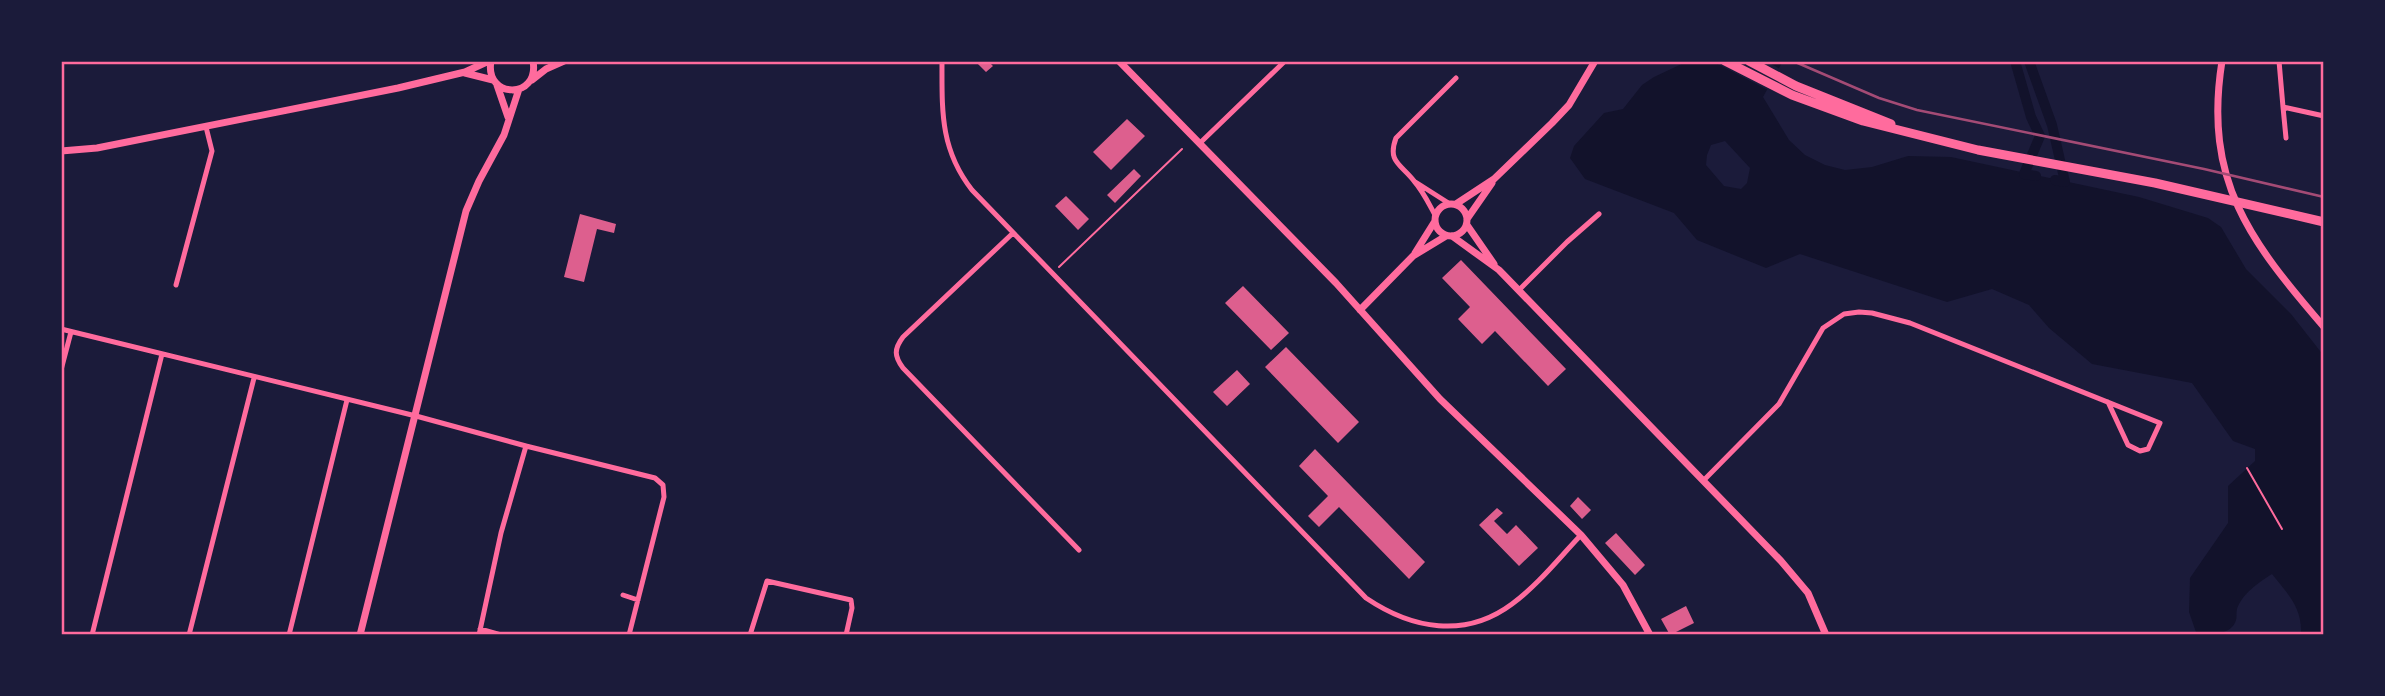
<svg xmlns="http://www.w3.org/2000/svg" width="2385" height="696" viewBox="0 0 2385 696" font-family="Literata,serif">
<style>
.water{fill:#12122b;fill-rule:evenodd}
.pier{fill:#1b1b3a}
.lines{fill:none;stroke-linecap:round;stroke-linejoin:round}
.canal{stroke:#12122b;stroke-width:10}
.building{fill:#dd5f8e}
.path{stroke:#ff6b9d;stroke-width:2}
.minor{stroke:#ff6b9d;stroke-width:5}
.tertiary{stroke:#ff6b9d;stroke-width:7}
.trunk{stroke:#ff6b9d;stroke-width:9}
.rail{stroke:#a44b75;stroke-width:2.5}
.neatline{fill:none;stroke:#ff6b9d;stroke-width:2.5}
</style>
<rect width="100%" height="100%" fill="#1b1b3a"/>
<path class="water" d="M1688,61h95l-20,36 26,43 16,15 20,10 20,5 27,-3 36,-11 43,1 188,40 69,21 13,9 25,42 45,45 33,42v279h-25l2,-2c1,-26 -14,-40 -29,-59 -13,8 -30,20 -35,35 -1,4 0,8 -1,11 -4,15 -26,15 -39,15l-8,-23 1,-34 38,-55v-37l27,-25v-12l-22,-8 -41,-58 -100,-19 -43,-36 -20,-23 -37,-16 -45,13 -147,-48 -34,14 -69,-28 -23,-27 -89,-34 -15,-21 4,-12 30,-33 19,-4 19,-24 12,-8zM1725,141l25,27 -3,15 -6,6 -17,-3 -18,-21 1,-10 4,-10z"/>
<path class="pier" d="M1712,61h54l16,9 -12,21z"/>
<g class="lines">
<path class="canal" d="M2015,61l16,56 9,19 -16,38 12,2
M2029,61l23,64 13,57 -10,-2"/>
</g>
<path class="building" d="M975,61h13l5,5 -7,6z
M1127,119l18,17 -34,34 -18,-18z
M1134,169l7,7 -26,27 -8,-8z
M1066,196l23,23 -11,11 -23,-24z
M580,214l36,10 -2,9 -17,-4 -13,53 -20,-5z
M1461,260l105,109 -18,17 -53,-55 -13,13 -24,-25 12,-12 -28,-29z
M1243,286l46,47 -18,17 -46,-47z
M1286,347l73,75 -21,21 -73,-76z
M1237,370l13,14 -23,22 -14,-14z
M1315,449l110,113 -16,17 -70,-72 -20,20 -11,-11 20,-20 -29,-30z
M1578,497l13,13 -9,9 -12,-13z
M1497,508l6,5 -9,8 13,13 9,-9 22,23 -19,18 -40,-41z
M1616,533l29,32 -10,10 -30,-32z
M1686,606l8,17 -24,12 -9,-16z"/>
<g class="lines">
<path class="path" d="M1059,267l123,-118
M2247,468l35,61"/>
<path class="minor" d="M942,61c0,50 -2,88 30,129l394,408c46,31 99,41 146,6 27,-20 47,-46 69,-69
M2279,61l4,46 41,9
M2283,107l3,31
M1200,143l85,-82
M1417,183l33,21
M1435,215c-6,-11 -12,-24 -21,-34 -13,-17 -27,-19 -18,-43l60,-60
M1013,233l-110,104c-9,12 -9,19 0,31l176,182
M176,285l36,-134 -6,-24
M1519,290l48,-48 32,-28
M61,329l355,87 110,30 129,32 8,7 1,12 -35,138
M61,370l10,-38
M1704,480l75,-76 44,-76 21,-14 15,-2 13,1 38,10 250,100 -12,26 -8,2 -12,-6 -20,-43
M623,595l15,5
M480,629l21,6
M92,635l70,-281
M189,635l65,-257
M289,635l58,-235
M479,635l22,-102 25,-87
M750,635l17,-54 84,19 1,8 -6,27"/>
<path class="tertiary" d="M491,61c-7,38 49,39 42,0
M1119,61l217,222 104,116 141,136 42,50 27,50
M2222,61c-19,120 28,180 102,266
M465,73l28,7
M532,80l14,-11 18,-8
M497,85l11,32
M61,151l36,-3 301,-60 67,-16 24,-11
M1435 220a16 16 0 1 1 32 0a16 16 0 1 1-32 0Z
M1456,204l38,-25 58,-56 17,-18 26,-44
M1467,219l25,-36
M1467,225l27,39
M1452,236l47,34 282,291 27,32 18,42
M1415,253l20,-32
M1360,310l53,-54 33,-20
M360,635l106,-424 13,-30 25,-46 15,-46"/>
<path class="trunk" d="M1725,61l67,34 71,26 115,29 177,33 169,39
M1749,61l47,25 95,38"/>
<path class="rail" d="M1793,61l86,37 38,12 287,59 120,28"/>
</g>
<rect width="2385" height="696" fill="none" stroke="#1b1b3a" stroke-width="126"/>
<rect x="63" y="63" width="2259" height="570" class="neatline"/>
</svg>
